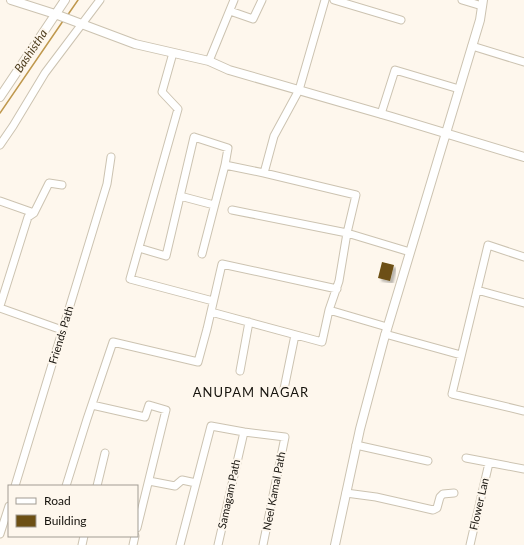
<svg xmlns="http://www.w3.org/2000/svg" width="524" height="545" viewBox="0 0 524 545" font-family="Lato,sans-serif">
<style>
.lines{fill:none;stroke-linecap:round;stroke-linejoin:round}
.stream{stroke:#bf984d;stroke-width:1.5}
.building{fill:#6d5014;filter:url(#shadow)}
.minor-casing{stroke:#ccc3b1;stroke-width:9}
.tertiary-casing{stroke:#ccc3b1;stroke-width:10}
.minor{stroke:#fff;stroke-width:7}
.tertiary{stroke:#fff;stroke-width:8}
.labels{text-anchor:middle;stroke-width:4;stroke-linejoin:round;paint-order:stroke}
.street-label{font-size:11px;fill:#16130d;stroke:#fef7ed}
.water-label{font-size:12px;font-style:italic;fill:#4d3c1c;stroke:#fef7ed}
.quarter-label{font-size:13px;letter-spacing:1px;fill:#16130d;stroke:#fef7ed}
</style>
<defs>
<filter id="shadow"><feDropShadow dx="3" dy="3" stdDeviation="1" flood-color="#0004"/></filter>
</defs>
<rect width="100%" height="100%" fill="#fef7ed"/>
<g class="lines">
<path class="stream" d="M67,16l11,-16
M0,113l63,-92"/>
</g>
<path class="building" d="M382,262l12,3 -4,16 -12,-3z"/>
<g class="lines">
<g class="minor-casing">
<path id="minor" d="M334,0l67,20
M462,0l20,6
M230,11l23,8 9,-19
M472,46l52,16
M173,53l-11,39 16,17 -48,170 83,22
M209,61l25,-61
M381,114l14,-44 64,19
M0,145l13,-19 32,-53 55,-73
M264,173l10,-37 25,-46 26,-90
M180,196l34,9
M0,201l34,12
M232,210l115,23 63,19
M139,248l27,8 28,-119 34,11 -3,17
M202,254l23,-89 39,8 92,22 -9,38 -8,48 -10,29 -7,32 -111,-30
M524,257l-36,-12 -36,149 72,17
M477,290l47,13
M0,306l28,-89 6,-4 15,-30 13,2
M0,308l62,22
M329,310l58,17
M385,334l76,21
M240,371l9,-49
M284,389l11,-54
M92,405l53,12 4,-12 17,5 -29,118
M244,432l41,5 -22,108
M356,445l72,16
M466,458l58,11
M149,481l26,5 7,-6 14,3
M15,486l92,-302 4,-27
M66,486l21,-67 26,-77 85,20 9,-33 15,-65 115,25
M97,486l8,-33
M346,493l30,4 57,13 4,-2 3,-11 3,-3 11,-1
M0,534l9,-28
M82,545l2,-9
M133,545l2,-9
M180,545l31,-119 33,6 -26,113
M470,545l19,-82"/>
</g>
<g class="tertiary-casing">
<path id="tertiary" d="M11,0l44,14 80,30 74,17 20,9 163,47 132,40
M0,97l65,-97
M335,545l25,-116 24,-90 96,-319 3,-20"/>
</g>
<use href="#minor" class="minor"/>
<use href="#tertiary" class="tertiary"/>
</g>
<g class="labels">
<g class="street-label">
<text transform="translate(61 335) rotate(-73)" y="4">Friends Path</text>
<text transform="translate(274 491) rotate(-79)" y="4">Neel Kamal Path</text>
<text transform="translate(229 494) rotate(-78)" y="4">Samagam Path</text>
<text transform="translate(479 504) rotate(-77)" y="4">Flower Lan</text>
</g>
<g class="water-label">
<text transform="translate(31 51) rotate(-56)" y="4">Bashistha</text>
</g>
<g class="quarter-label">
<text x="251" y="397">ANUPAM NAGAR</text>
</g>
</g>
<rect x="8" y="485" width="130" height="52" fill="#fef7ed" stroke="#a19c93"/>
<rect x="16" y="498" width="20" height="6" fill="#ffffff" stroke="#a19c93"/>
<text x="44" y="505" font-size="12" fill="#16130d">Road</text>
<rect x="16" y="515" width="20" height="12" fill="#6d5014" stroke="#a19c93"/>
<text x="44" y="525" font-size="12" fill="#16130d">Building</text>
</svg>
